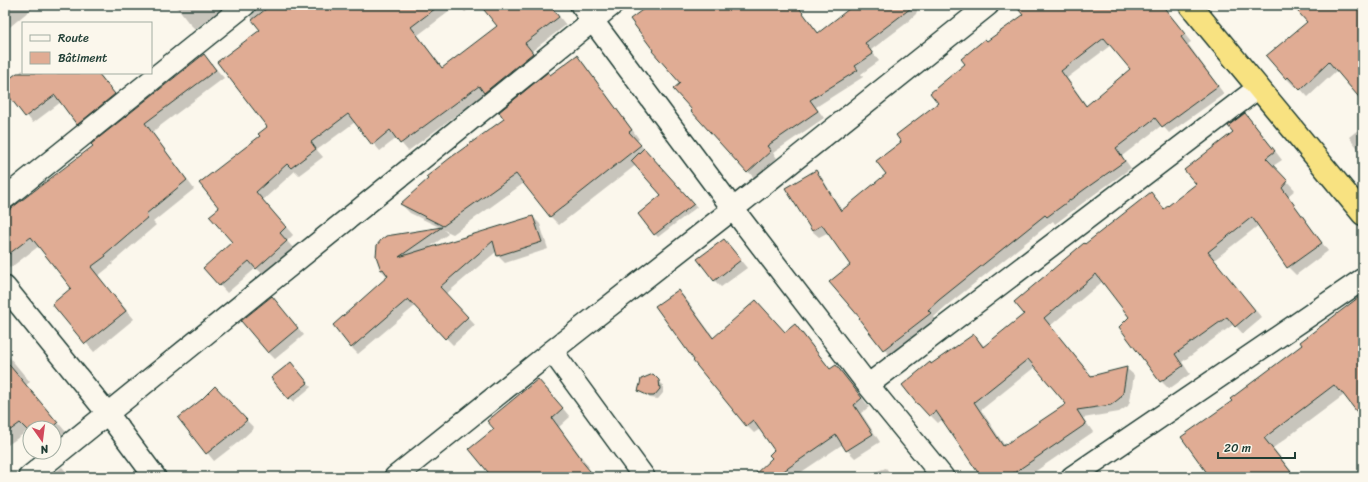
<svg xmlns="http://www.w3.org/2000/svg" width="1368" height="482" viewBox="0 0 1368 482" font-family="Sriracha,sans-serif">
<style>
.shadow{fill:#0003;fill-rule:evenodd}
.building{fill:#e0ac94;stroke:#1f3d34;fill-rule:evenodd}
.lines{fill:none;stroke-linecap:round;stroke-linejoin:round}
.street-casing{stroke:#1f3d34;stroke-width:24}
.highway-casing{stroke:#1f3d34;stroke-width:25}
.street{stroke:#fbf7ec;stroke-width:21}
.highway{stroke:#f8e281;stroke-width:22}
</style>
<rect width="100%" height="100%" fill="#fbf7ec"/>
<filter id="ink" filterUnits="userSpaceOnUse"><feTurbulence type="fractalNoise" baseFrequency=".025" numOctaves="2"/><feDisplacementMap in="SourceGraphic" scale="8" xChannelSelector="R" yChannelSelector="G"/><feConvolveMatrix kernelMatrix="1 2 1 2 8 2 1 2 1" color-interpolation-filters="sRGB"/></filter>
<g filter="url(#ink)">
<path class="shadow" d="M5,5h31l-31,26z
M175,5h53l-33,24 -7,-7z
M258,5h200l-40,30 25,34 55,-43 -17,-21h69l16,20 -34,26 8,10 -47,39 -7,-7 -78,58 -11,-13 -17,13 -25,-29 -38,28 6,7 -24,18 -4,-4 -32,29 30,35 -6,6 7,8 -30,26 -8,-7 -29,25 -23,-25 30,-26 -14,-34 41,-72 7,-8 -6,-98 -11,-13 6,-8z
M458,5h17l-10,7z
M651,5h141l15,13 12,15 37,-28h61v6l-1,3 -12,11 -33,25 8,11 -18,13 2,3 -47,30 8,11 -51,35 4,5 -22,21 -62,-69z
M1018,5h143l30,37 -3,2 36,50 -55,39 -7,-8 -40,31 9,12 -39,28 -37,28 -2,-3 -107,85 -12,11 3,4 -46,36 -31,-38 -8,-54 -23,-33 -10,5 -7,-6 3,-60 7,7 20,33 45,-37 15,-32 37,-39 28,-39 21,-22 37,-27zM1111,45l21,25 -45,36 -20,-28z
M1293,5h70v95l-26,-30 -29,27 -12,-13 -2,2 -8,-8 22,-56z
M204,55l20,23 -72,54 42,57 -41,33 3,3 -44,38 1,1 -15,12 36,43 -40,33 -41,-48 20,-16 -34,-42 -29,22 -5,-5v-52l8,-3 81,-62z
M577,56l8,9 54,74 -2,2 60,66 -39,30 -3,-3 8,-38 -27,-31 -77,60 -9,-9 -26,-33 -71,51 -9,-4 4,4 -21,15 106,-32 7,7 8,25 -43,14 -7,-7 -1,-5 -51,43 29,31 -22,20 -38,-39 -57,48 -7,-7 37,-70 -7,-7 5,-33 55,-9 -31,-15 -9,-9 105,-84 44,-44z
M23,70v3h76l22,29 -36,29 -7,-7 -17,-22 -28,21 -28,-34v-6z
M1245,114l8,8 29,38 -9,6 22,24 -7,6 40,55 -32,24 -8,-8 -29,-42 -45,35 48,58 -19,16 -9,-10 -52,38 8,12 -21,15 -8,-8 -41,-53 10,-11 -27,-36 -53,45 42,50 34,-8 8,7 -4,26 -2,5 -9,6 -36,6 10,14 -66,45h-45l-39,-58 -5,4 -12,-12 5,-46 43,-30 11,12 41,-33 59,-69 66,-52 14,16 32,-24zM1036,366l31,38 -62,42 -24,-36z
M1363,126v29l-14,-18z
M724,240l23,28 -26,19 -7,-7z
M678,291l8,8 28,39 71,-5 10,-8 8,8 28,37 5,-4 8,8 25,33 -8,6 19,29 -25,16 -8,-8 -4,-6 -49,33h-41l20,-19 2,-8 -15,-21 -6,4 -8,-8z
M1363,295v123l-19,-23 -71,53 23,29h-85l22,-76z
M272,297l32,38 -29,24 -7,-7z
M5,352l25,30 -4,3 40,47 -12,9v-13h-24v4l-1,-2 -24,17z
M294,367l17,20 -18,15 -20,-24z
M659,381l4,4v8l-5,6 -8,-1 -10,-8z
M215,388l39,40 -13,12 -27,21 -35,-43 22,-17z
M546,388l24,29 -11,10 30,40 -2,1 8,9h-103z
M62,467l9,10h-21z
M886,468l7,9h-33z"/>
<path class="building" d="M271,5h169l-29,22 31,41 55,-42 -17,-21h70l9,12 -34,26 8,10 -49,40 -5,-7 -79,58 -10,-14 -18,15 -24,-31 -37,28 5,7 -25,19 -4,-4 -31,28 30,35 -6,6 7,8 -31,28 -7,-8 -30,25 -16,-18 29,-26 -23,-26 10,-8 -20,-25 61,-47 -2,-2 9,-7 -50,-65 43,-32 -8,-10z
M649,5h148l21,28 36,-28h61l-50,38 8,11 -18,12 3,4 -48,30 8,11 -51,35 4,5 -24,22 -56,-62 1,-1 -19,-21 7,-6 -28,-32 1,-1 -23,-31z
M1015,5h147l23,29 -4,3 37,49 -56,41 -7,-9 -39,30 9,13 -40,28 -38,28 -2,-2 -106,85 -11,10 3,3 -48,37 -24,-31 1,-1 -31,-36 21,-17 -28,-40 -10,6 -27,-43 31,-18 25,41 45,-37 -10,-13 25,-19 -5,-7 42,-32 -8,-10 35,-29 -4,-5 24,-20 2,2 36,-26zM1104,38l26,31 -44,37 -25,-35z
M1292,5h71v97l-34,-40 -29,28 -12,-13 -2,2 -20,-23 41,-34z
M204,54l12,16 -71,53 42,57 -41,34 2,3 -43,37 1,2 -15,11 35,44 -41,33 -33,-40 19,-16 -40,-51 -26,20v-44l88,-67 -2,-2z
M577,55l55,75 -3,2 12,13 -91,72 -34,-43 -73,52 -43,-22 28,-25 -2,-2 24,-19 54,-39 -5,-7 49,-40 2,3z
M17,73h81l17,21 -38,31 -22,-30 -30,22 -20,-26v-9z
M1245,113l30,38 -9,7 22,23 -6,7 40,55 -35,25 -35,-51 -44,35 47,58 -20,17 -8,-10 -52,37 8,12 -23,16 -41,-55 10,-10 -33,-43 -52,44 47,58 36,-9 -4,26 -3,5 -9,7 -34,5 9,14 -78,53h-27l-45,-66 -7,5 -11,-12h-1l-15,-19 28,-23 1,2 43,-30 9,13 41,-33 -10,-12 70,-59 1,1 66,-52 13,17 32,-25 -12,-14 49,-38 -5,-6zM1028,359l38,45 -63,42 -29,-44z
M644,148l50,56 -40,31 -16,-21 23,-19 -30,-34z
M533,216l9,26 -45,14 -4,-15 -53,46 28,30 -23,22 -37,-40 -57,49 -18,-23 55,-49 -5,-7 -2,1 -5,-14 1,-11 4,-5 5,-4 56,-9 -43,30z
M724,239l17,21 -27,21 -17,-22z
M678,290l35,48 43,-38 29,32 10,-8 35,45 6,-4 26,33 -8,7 19,29 -27,17 -10,-16 -61,42h-23l20,-19 -3,-3 5,-5 -21,-30 -7,6 -53,-65 1,-1 -39,-54z
M1363,294v126l-23,-30 -1,1 -5,-6 -70,53 31,39h-85l-29,-40 51,-36 -2,-2 72,-54 -2,-3z
M272,296l26,32 -30,25 -27,-32z
M5,360l53,63 -6,5h-22v5l-10,-10 -15,11z
M291,362l17,21 -20,16 -17,-21z
M653,374l6,6 1,9 -6,7h-5l-11,-5 2,-7 1,-5z
M538,379l25,29 -11,10 29,40 -1,1 15,18h-103l-23,-28 25,-20 -7,-8z
M215,386l32,34 -13,12 -28,22 -28,-36 23,-18z"/>
<g class="lines">
<g class="street-casing">
<path id="street" d="M581,5l152,204 135,176 75,92
M5,198l240,-193
M5,287l103,127 47,63
M552,351l92,126
M868,385l390,-297
M29,477l583,-472
M395,477l157,-126 181,-142 255,-204
M1072,477l291,-198"/>
</g>
<g class="highway-casing">
<path id="highway" d="M1190,5l173,209"/>
</g>
<use href="#street" class="street"/>
<use href="#highway" class="highway"/>
</g>
</g>
<rect width="1368" height="482" fill="none" stroke="#fbf7ec" stroke-width="20"/>
<rect x="10" y="10" width="1348" height="462" fill="none" stroke="#1f3d34" stroke-width="1.5" filter="url(#ink)"/>
<rect x="22" y="22" width="130" height="52" fill="#fbf7ec" stroke="#a3ada2"/>
<rect x="30" y="35" width="20" height="6" fill="#fbf7ec" stroke="#a3ada2"/>
<text x="58" y="42" font-size="12" fill="#1f3d34">Route</text>
<rect x="30" y="52" width="20" height="12" fill="#e0ac94" stroke="#a3ada2"/>
<text x="58" y="62" font-size="12" fill="#1f3d34">Bâtiment</text>
<g transform="translate(42 440) rotate(166)"><circle r="19" fill="#fbf7ec" stroke="#a3ada2"/>
<path d="M0-3L7 15L0 10L-7 15Z" fill="#d1495b"/>
<text y="-6" font-size="11" font-weight="bold" text-anchor="middle" fill="#1f3d34">N</text>
</g>
<path d="M1218 452v6h77v-6" fill="none" stroke="#1f3d34" stroke-width="2"/>
<text x="1224" y="452" font-size="12" fill="#1f3d34" stroke="#fbf7ec" stroke-width="3" paint-order="stroke">20 m</text>
</svg>
